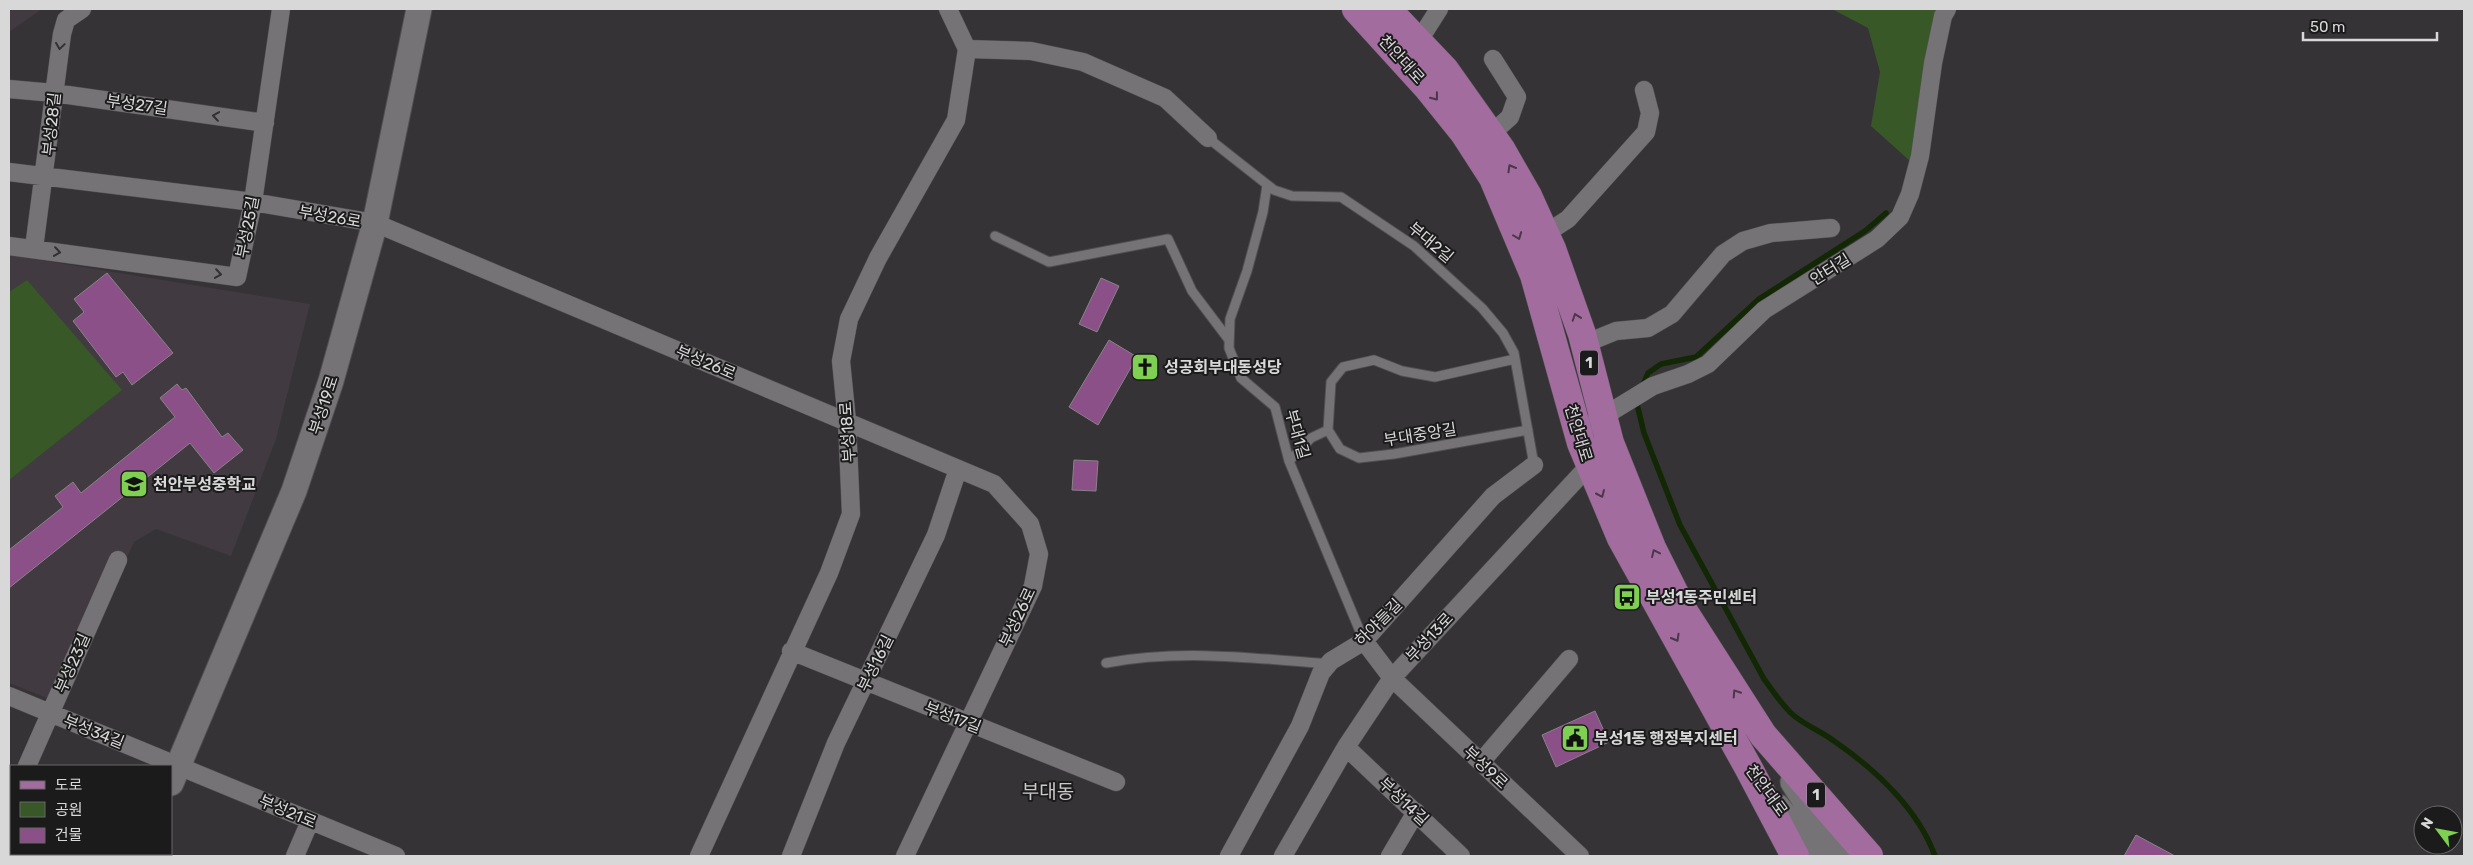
<svg xmlns="http://www.w3.org/2000/svg" width="2473" height="865" viewBox="0 0 2473 865" font-family="Rubik,'Noto Sans KR',sans-serif">
<style>
.built{fill:#413a40}
.green{fill:#385927}
.lines{fill:none;stroke-linecap:round;stroke-linejoin:round}
.stream{stroke:#122805;stroke-width:5.5}
.building{fill:#8b5087;stroke:#878487}
.lane-casing{stroke:#524f51;stroke-width:11}
.street-casing{stroke:#524f51;stroke-width:19}
.secondary-casing{stroke:#524f51;stroke-width:27}
.primary-casing{stroke:#524f51;stroke-width:29}
.lane{stroke:#767376;stroke-width:9}
.street{stroke:#767376;stroke-width:18}
.secondary{stroke:#767376;stroke-width:25}
.primary{stroke:#a26c9f;stroke-width:28}
.oneway{stroke:#323132}
.oneway2{stroke:#4b374a}
.labels{text-anchor:middle;stroke-width:4;stroke-linejoin:round;paint-order:stroke}
.shield{fill:#1c1b1c;stroke:#a09fa0;stroke-width:1}
.shield-label{font-size:15px;font-weight:bold;fill:#d9d8d9}
.street-label{font-size:16px;fill:#d9d8d9;stroke:#1c1b1c}
.poi-label{font-size:16px;font-weight:bold;fill:#d9d8d9;stroke:#1c1b1c;text-anchor:start}
.quarter-label{font-size:19px;fill:#ccc9cb;stroke:#1c1b1c}
</style>
<rect width="100%" height="100%" fill="#353335"/>
<path class="built" d="M9,9h33l-33,23z
M9,255l301,49 -34,135 -45,117 -75,-27 -22,13 -71,147 -16,9 -38,-15z"/>
<path class="green" d="M1832,9h123l-45,152 -39,-35 9,-54 -12,-44z
M27,280l95,110 -113,90v-188z"/>
<g class="lines">
<path class="stream" d="M1642,387l6,-14 13,-9 35,-7 63,-58 106,-68 21,-18
M1636,400l8,33 36,92 84,154c9,12 17,25 28,35 12,11 29,17 42,27 41,28 84,68 101,115"/>
</g>
<path class="building" d="M107,273l66,80 -41,32 -9,-13 -7,5 -43,-56 11,-9 -10,-13z
M1101,278l18,8 -22,46 -18,-8z
M1109,340l28,17 -39,68 -29,-18z
M177,384l5,6 4,-2 36,49 6,-4 15,17 -29,23 -24,-30 -181,145v-38l54,-43 -8,-11 18,-14 8,11 94,-76 -15,-19z
M1074,460l24,1 -2,30 -24,-1z
M1595,711l14,31 -53,25 -14,-32z
M2136,835l39,21h-51z"/>
<g class="lines">
<g class="lane-casing">
<path id="lane" d="M1208,138l66,52 18,6 49,1 73,49 68,62 21,25 11,20 20,112
M1267,185l-4,27 -16,59 -17,48 -1,29 12,30 34,29 14,54 75,180
M995,236l54,26 119,-23 24,52 37,49
M1328,430l3,-48 12,-15 31,-7 28,11 33,6 80,-18
M1289,461l22,-23 17,-8 12,19 19,9 35,-4 134,-24
M1106,663c74,-14 148,-5 223,1"/>
</g>
<g class="street-casing">
<path id="street" d="M1418,42l21,-33
M967,49l64,2 52,11 82,36 43,40
M9,89l45,4 211,30
M1491,134l19,-17 7,-20 -24,-38
M9,172l244,30 122,21 619,261 36,40 9,30 -6,32 -128,270
M1545,234l23,-15 78,-87 4,-19 -6,-23
M9,246l228,31 16,-75 28,-193
M34,248l28,-214 4,-14 16,-11
M1584,344l32,-13 32,-3 24,-14 51,-60 20,-13 28,-8 60,-5
M1578,432l75,-46 35,-12 20,-10 56,-54 113,-71 23,-22 10,-23 10,-38 13,-93 10,-47 4,-7
M1364,641l28,37 188,178
M791,651l325,131
M9,696l387,160
M1346,747l115,109
M1481,762l88,-103
M27,766l91,-206
M9,806l2,-5
M295,856l15,-35
M699,856l130,-283 22,-59 -4,-93 -6,-60 8,-42 29,-61 78,-138 11,-71 -19,-40
M791,856l45,-113 100,-208 22,-66
M1229,856l71,-130 21,-53 10,-12 33,-20 129,-145 41,-31
M1283,856l63,-109 46,-69 204,-220
M1390,856l26,-44"/>
</g>
<g class="secondary-casing">
<path id="secondary" d="M1793,782l38,60 12,14
M171,783l123,-292 37,-110 44,-158 44,-214
M1778,807l39,49
M137,856l1,-2"/>
</g>
<g class="primary-casing">
<path id="primary" d="M1356,9l71,78 37,46 29,45 41,97 47,168 40,95 127,229 47,89
M1387,9l58,61 56,79 27,47 24,53 30,85 28,109 42,105 31,62 80,125 106,121"/>
</g>
<use href="#lane" class="lane"/>
<use href="#street" class="street"/>
<use href="#secondary" class="secondary"/>
<use href="#primary" class="primary"/>
</g>
<defs><path id="oneway-chevron" d="M-2-3.5L2.5 0L-2 3.5" fill="none" stroke-width="1.6" stroke-linecap="round" stroke-linejoin="round" transform="scale(1.25)"/></defs>
<g class="oneway">
<use href="#oneway-chevron" transform="translate(60 46) rotate(98)"/>
<use href="#oneway-chevron" transform="translate(216 116) rotate(-172)"/>
<use href="#oneway-chevron" transform="translate(57 252) rotate(8)"/>
<use href="#oneway-chevron" transform="translate(218 274) rotate(8)"/>
</g>
<g class="oneway2">
<use href="#oneway-chevron" transform="translate(1435 97) rotate(52)"/>
<use href="#oneway-chevron" transform="translate(1511 168) rotate(-120)"/>
<use href="#oneway-chevron" transform="translate(1518 236) rotate(69)"/>
<use href="#oneway-chevron" transform="translate(1576 317) rotate(-109)"/>
<use href="#oneway-chevron" transform="translate(1601 494) rotate(66)"/>
<use href="#oneway-chevron" transform="translate(1655 553) rotate(-115)"/>
<use href="#oneway-chevron" transform="translate(1676 638) rotate(60)"/>
<use href="#oneway-chevron" transform="translate(1736 693) rotate(-123)"/>
</g>
<defs>
<g id="church-square" transform="scale(1.4375)"><rect x="-9" y="-9" width="18" height="18" rx="4" fill="#7fd052" stroke="#1c1b1c"/><path d="M-1.2-6h2.4v3.5h3.3v2.4h-3.3V6h-2.4V-.1h-3.3v-2.4h3.3Z" fill="#111"/></g>
<g id="school-square" transform="scale(1.4375)"><rect x="-9" y="-9" width="18" height="18" rx="4" fill="#7fd052" stroke="#1c1b1c"/><path d="M0-5L7-2L0 1L-7-2ZM-4 1L0 2.5L4 1V4Q0 6-4 4Z" fill="#111"/></g>
<g id="bus-square" transform="scale(1.4375)"><rect x="-9" y="-9" width="18" height="18" rx="4" fill="#7fd052" stroke="#1c1b1c"/><path d="M-5-6H5V4H4V6H2V4H-2V6H-4V4H-5ZM-3.5-4V0h7V-4ZM-3.5 1.2v1.5H-2V1.2ZM2 1.2v1.5H3.5V1.2Z" fill="#111"/></g>
<g id="civic-square" transform="scale(1.4375)"><rect x="-9" y="-9" width="18" height="18" rx="4" fill="#7fd052" stroke="#1c1b1c"/><path d="M-.6-6.5H3V-4.5H.6V-3L4-1V1h2V6H-6V1h2V-1L-.6-3ZM-1.2 2.5V6h2.4V2.5Z" fill="#111"/></g>
</defs>
<g fill-rule="evenodd">
<use href="#church-square" x="1145" y="367"/>
<use href="#school-square" x="134" y="484"/>
<use href="#bus-square" x="1627" y="597"/>
<use href="#civic-square" x="1575" y="738"/>
</g>
<g class="labels">
<g class="shield">
<rect x="1580" y="350.5" width="18" height="25" rx="4"/>
<rect x="1807" y="782.5" width="18" height="25" rx="4"/>
</g>
<g class="shield-label">
<text x="1589" y="368">1</text>
<text x="1816" y="800">1</text>
</g>
<g class="street-label">
<text transform="translate(1402 59) rotate(48)" y="6">천안대로</text>
<text transform="translate(137 104) rotate(8)" y="6">부성27길</text>
<text transform="translate(51 124) rotate(-84)" y="6">부성28길</text>
<text transform="translate(330 216) rotate(10)" y="6">부성26로</text>
<text transform="translate(247 227) rotate(-79)" y="6">부성25길</text>
<text transform="translate(1431 242) rotate(40)" y="6">부대2길</text>
<text transform="translate(1830 269) rotate(-32)" y="6">안터길</text>
<text transform="translate(706 362) rotate(23)" y="6">부성26로</text>
<text transform="translate(323 405) rotate(-72)" y="6">부성19로</text>
<text transform="translate(847 432) rotate(-94)" y="6">부성18로</text>
<text transform="translate(1579 433) rotate(73)" y="6">천안대로</text>
<text transform="translate(1298 434) rotate(74)" y="6">부대1길</text>
<text transform="translate(1420 434) rotate(-9)" y="6">부대중앙길</text>
<text transform="translate(1017 617) rotate(-65)" y="6">부성26로</text>
<text transform="translate(1378 622) rotate(-45)" y="6">하야들길</text>
<text transform="translate(1429 637) rotate(-47)" y="6">부성13로</text>
<text transform="translate(72 663) rotate(-66)" y="6">부성23길</text>
<text transform="translate(875 663) rotate(-64)" y="6">부성16길</text>
<text transform="translate(953 717) rotate(21)" y="6">부성17길</text>
<text transform="translate(94 731) rotate(22)" y="6">부성34길</text>
<text transform="translate(1486 767) rotate(43)" y="6">부성9로</text>
<text transform="translate(1767 790) rotate(54)" y="6">천안대로</text>
<text transform="translate(1404 801) rotate(43)" y="6">부성14길</text>
<text transform="translate(288 811) rotate(23)" y="6">부성21로</text>
</g>
<g class="poi-label">
<text x="1164" y="373">성공회부대동성당</text>
<text x="153" y="490">천안부성중학교</text>
<text x="1646" y="603">부성1동주민센터</text>
<text x="1594" y="744">부성1동 행정복지센터</text>
</g>
<g class="quarter-label">
<text x="1048" y="798">부대동</text>
</g>
</g>
<rect width="2473" height="865" fill="none" stroke="#d9d8d9" stroke-width="20"/>
<rect x="10" y="765" width="162" height="90" fill="#1c1b1c" stroke="#686768"/>
<rect x="20" y="781" width="25" height="8" fill="#a26c9f" stroke="#686768"/>
<text x="55" y="790" font-size="15" fill="#d9d8d9">도로</text>
<rect x="20" y="802" width="25" height="15" fill="#385927" stroke="#686768"/>
<text x="55" y="815" font-size="15" fill="#d9d8d9">공원</text>
<rect x="20" y="828" width="25" height="15" fill="#8b5087" stroke="#686768"/>
<text x="55" y="840" font-size="15" fill="#d9d8d9">건물</text>
<g transform="translate(2438 830) rotate(302)"><circle r="24" fill="#1c1b1c" stroke="#686768"/>
<path d="M0-4L9 19L0 12L-9 19Z" fill="#7fd052"/>
<text y="-8" font-size="14" font-weight="bold" text-anchor="middle" fill="#d9d8d9">N</text>
</g>
<path d="M2303 32v8h134v-8" fill="none" stroke="#d9d8d9" stroke-width="2.5"/>
<text x="2310" y="32" font-size="15" fill="#d9d8d9" stroke="#1c1b1c" stroke-width="4" paint-order="stroke">50 m</text>
</svg>
